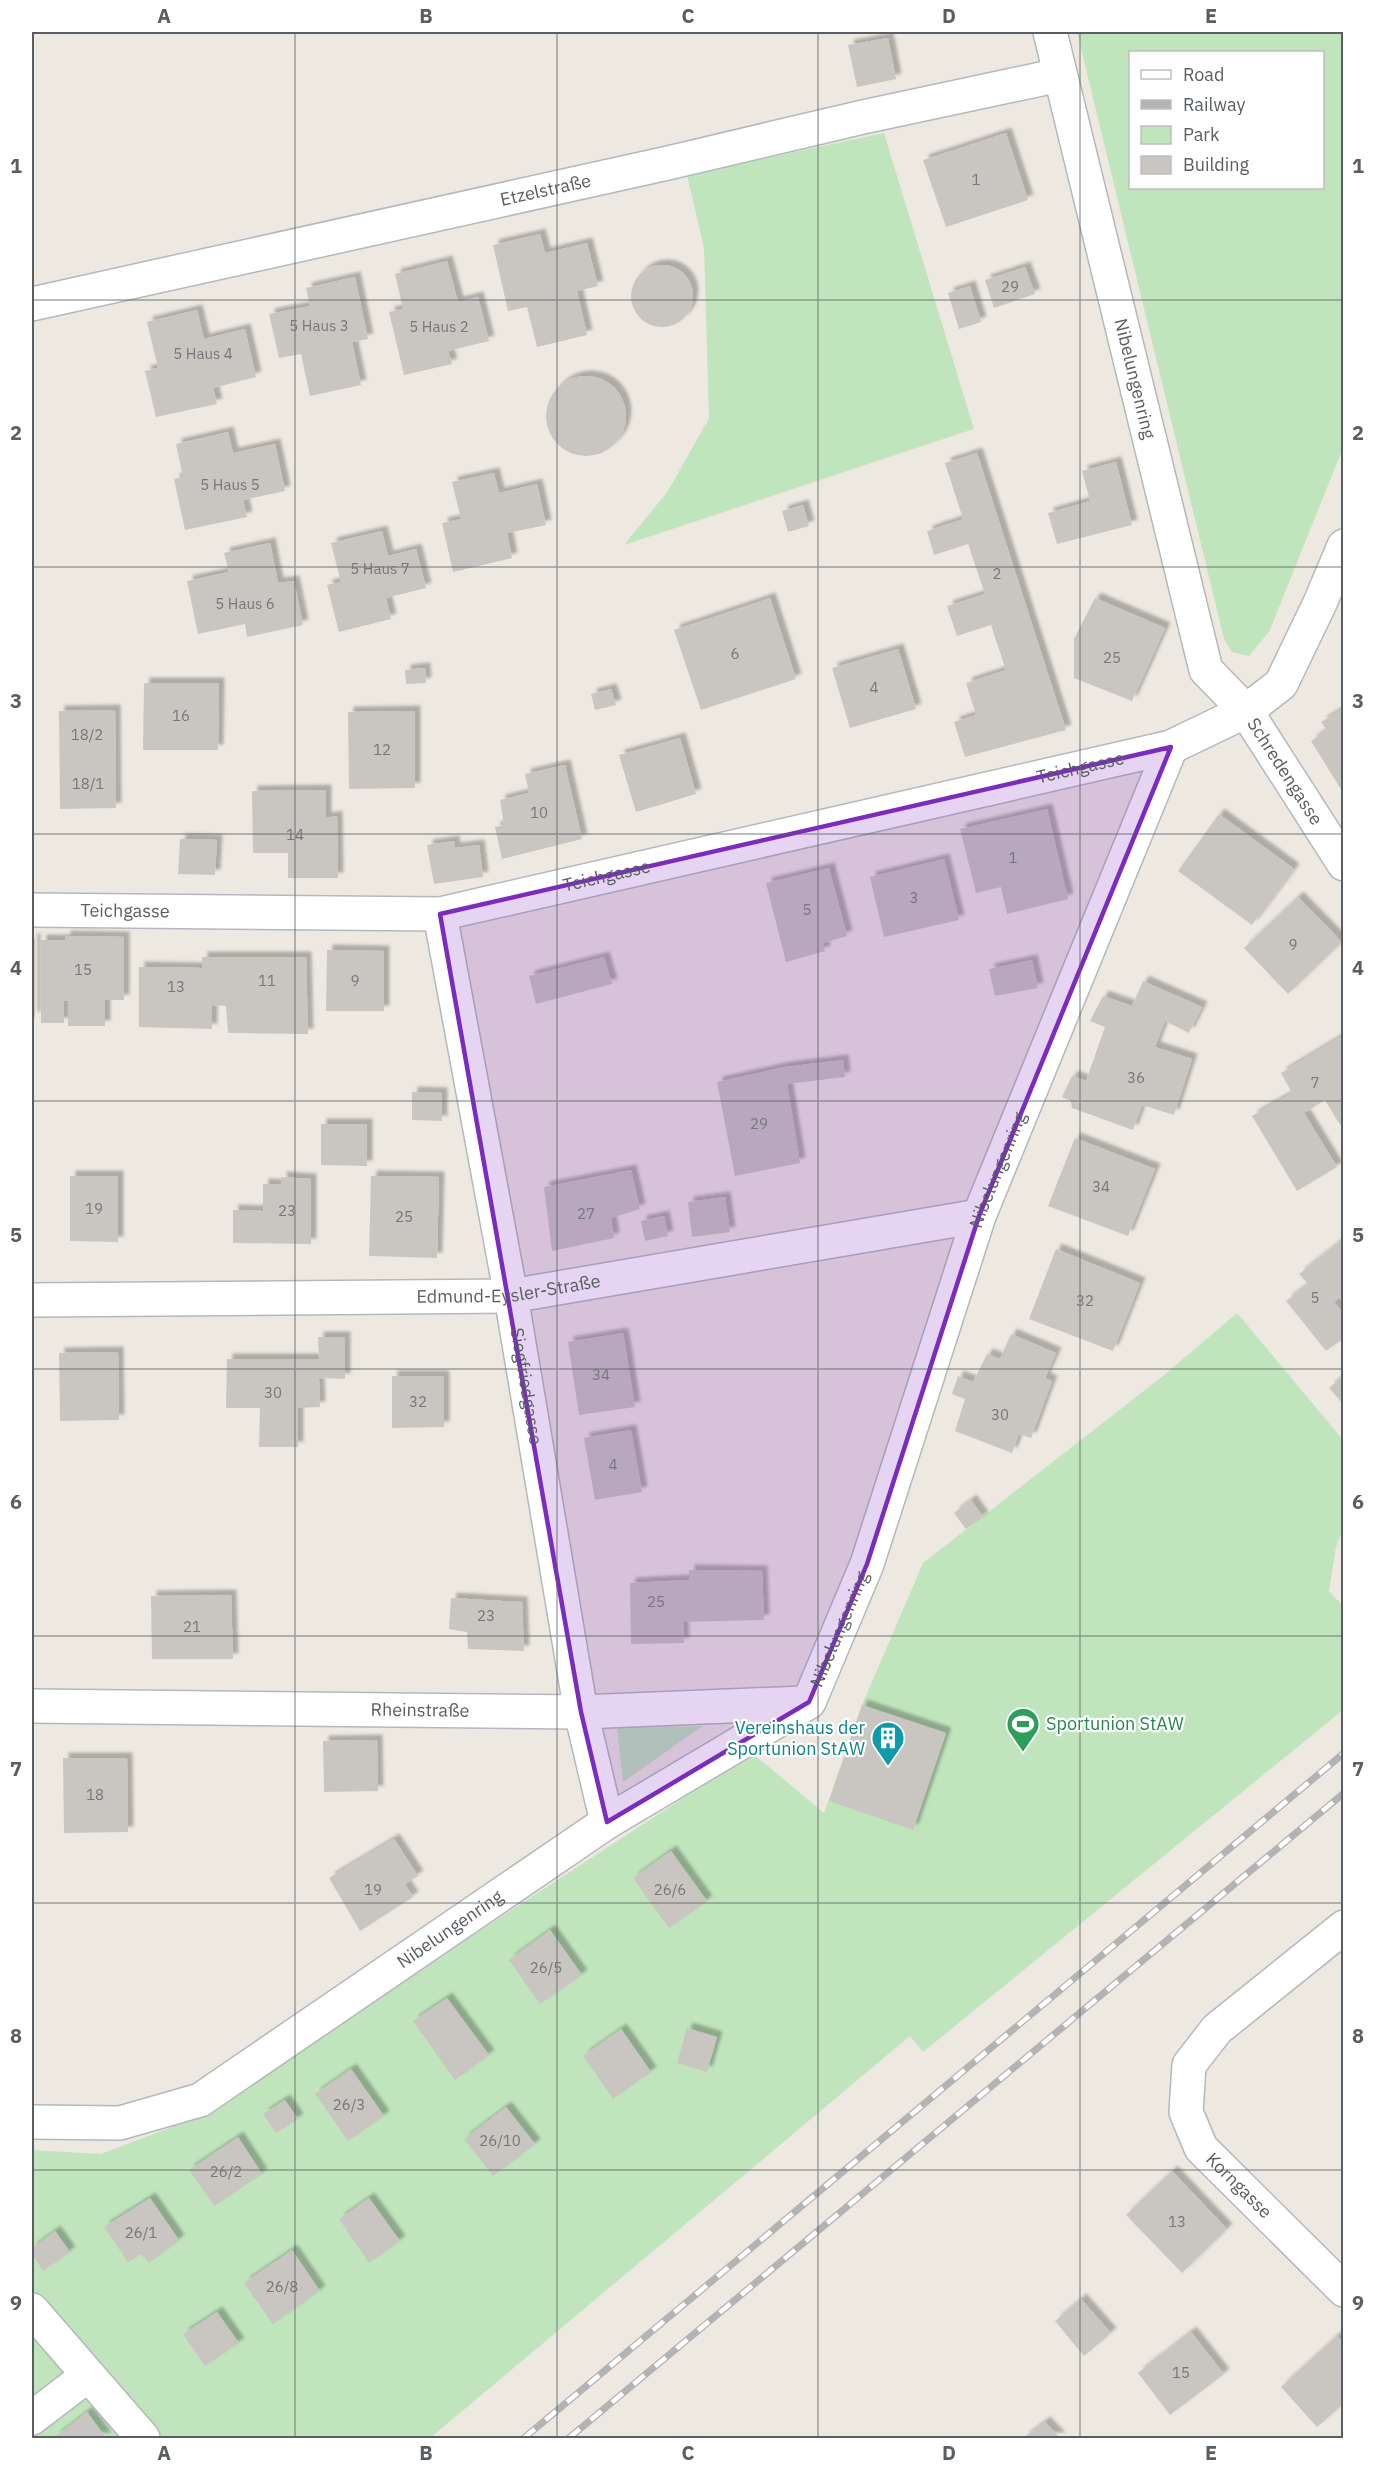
<svg xmlns="http://www.w3.org/2000/svg" width="1375" height="2470" viewBox="0 0 1375 2470" font-family="'IBM Plex Sans',sans-serif">
<style>
.green{fill:#c0e5bc;fill-rule:evenodd}
.building{fill:#c9c5c0;filter:url(#shadow)}
.lines{fill:none;stroke-linecap:round;stroke-linejoin:round}
.minor-casing{stroke:#b4b8bc;stroke-width:36}
.minor{stroke:#fff;stroke-width:33}
.rail-casing{stroke:#b2b3b3;stroke-width:7}
.rail{stroke:#fff;stroke-width:4.5;stroke-dasharray:14;stroke-linecap:butt}
.marked{fill:#7b2cbf;fill-opacity:0.2;stroke:#7b2cbf;stroke-width:4.5;stroke-linejoin:round}
.grid{fill:none;stroke:#595e62;stroke-width:1.5;stroke-opacity:0.55}
.labels{text-anchor:middle;stroke-width:4.5;stroke-linejoin:round;paint-order:stroke}
.number-label{font-size:15px;fill:#75787a}
.street-label{font-size:18px;fill:#595e62;stroke:#fff}
.leisure-label{font-size:18px;fill:#27864d;stroke:#fff;text-anchor:start}
.culture-label{font-size:18px;fill:#0d838f;stroke:#fff;text-anchor:end}
.neatline{fill:none;stroke:#595e62;stroke-width:2}
.grid-label{font-size:20px;text-anchor:middle;font-weight:bold;fill:#595e62}
</style>
<defs>
<filter id="shadow"><feDropShadow dx="5.5" dy="-5.5" stdDeviation="1.5" flood-color="#0004"/></filter>
</defs>
<rect width="100%" height="100%" fill="#ede9e1"/>
<path class="green" d="M1077,32h266v416l-74,184 -20,24 -17,-4 -8,-13zM1322,52v136h-192v-136z
M884,133l90,296 -350,116 44,-54 41,-73 -5,-170 -17,-73z
M1237,1313l106,127v89l-7,18 -7,44 14,15v104l-420,342 -13,-16 -480,402h-398v-288l69,4 89,-34 562,-367 72,60 38,-108 61,-142 240,-187z
M703,1726l-80,56 -6,-54z"/>
<path class="building" d="M888,38l8,41 -39,8 -9,-42z
M1006,133l22,67 -82,27 -23,-67z
M540,234l5,19 42,-10 11,43 -21,5 10,44 -50,12 -10,-40 -19,4 -15,-66z
M447,261l11,41 20,-5 11,44 -41,10 4,13 -48,11 -15,-63 14,-3 -8,-35z
M631 296a31 31 0 1 1 62 0a31 31 0 1 1-62 0Z
M1025,267l10,27 -41,14 -9,-28z
M355,277l13,62 -16,3 9,43 -51,11 -9,-42 -22,4 -10,-44 41,-8 -4,-18z
M970,286l11,36 -22,7 -11,-36z
M197,310l7,29 41,-10 11,48 -43,11 4,16 -61,13 -11,-46 13,-3 -11,-46z
M546 416a40 40 0 1 1 80 0a40 40 0 1 1-80 0Z
M228,432l5,21 42,-9 10,47 -42,9 4,17 -62,13 -11,-51 9,-2 -7,-33z
M977,453l89,277 -101,27 -11,-35 22,-7 -10,-32 40,-13 -15,-45 -34,11 -10,-30 38,-12 -17,-50 -34,11 -7,-24 36,-12 -18,-56z
M1116,462l16,63 -75,19 -9,-31 42,-12 -8,-30z
M494,473l5,20 38,-9 9,41 -39,8 5,25 -59,14 -11,-49 19,-4 -9,-37z
M803,505l6,21 -21,6 -6,-21z
M382,531l6,25 28,-7 10,39 -40,10 5,21 -52,13 -12,-47 14,-3 -10,-39z
M270,543l8,40 16,-2 9,44 -56,12 -2,-13 -47,10 -11,-53 42,-9 -5,-19z
M770,598l26,81 -95,31 -27,-80z
M1095,598l70,30 -33,73 -58,-23v-39z
M898,649l18,60 -66,19 -18,-60z
M425,668l1,15 -20,1 -1,-14z
M144,683h75l-1,67h-75z
M611,689l5,16 -21,5 -4,-16z
M1344,708v86l-33,-53 16,-11 -6,-8z
M115,710l1,98 -56,1 -1,-98z
M415,711v77l-66,1 -1,-77z
M680,738l16,56 -60,18 -17,-57z
M565,765l17,74 -80,20 -7,-32 9,-2 -4,-25 29,-7 -4,-19z
M326,790v28l11,-2 1,62h-50v-25h-35l-1,-62z
M1047,809l21,90 -61,15 -6,-27 -25,6 -16,-64z
M1219,814l75,55 -42,56 -74,-54z
M180,839l37,1 -2,35 -37,-1z
M454,841l1,7 24,-3 4,32 -49,7 -7,-39z
M944,859l15,61 -75,17 -14,-60z
M829,868l18,68 -24,7 2,8 -39,11 -20,-79z
M1298,897l44,45 -54,52 -44,-46z
M65,936l59,1v63h-19v26h-37v-25h-4v22h-23v-83h24z
M32,939h3v78h-3z
M327,950l57,1v60h-58z
M202,957h104l2,77 -80,-1 -2,-27 -14,-1v24l-73,-2v-60l63,1z
M604,957l8,27 -76,20 -7,-28z
M1032,960l6,28 -43,8 -6,-27z
M1143,981l59,26 -13,26 -24,-12 -10,26 37,12 -18,56 -32,-10 -9,25 -61,-22 -1,-7 -9,-4 10,-21 14,5 19,-54 -15,-6 13,-25 29,10z
M1344,1035v88l-4,2 -15,-25 -21,13 33,54 -40,24 -45,-75 40,-23 -11,-20z
M843,1060l2,17 -58,7 13,79 -65,13 -18,-94 68,-15z
M412,1092l30,1v28l-30,-1z
M321,1124h46v42l-46,-1z
M1075,1138l80,31 -27,67 -80,-30z
M631,1170l9,39 -29,9 3,20 -62,13 -8,-64z
M70,1176h48v66l-48,-1z
M371,1176l68,1 -2,81 -68,-2z
M281,1177l30,2v65l-78,-1v-33l30,1v-27l19,1z
M725,1197l5,35 -38,5 -4,-35z
M664,1216l4,20 -23,5 -4,-20z
M1344,1239v55l-10,8 10,12v24l-18,13 -40,-50 22,-17 -9,-10z
M1056,1249l84,34 -27,68 -84,-32z
M623,1333l12,74 -56,8 -11,-73z
M1011,1334l45,19 -11,25 7,3 -21,57 -12,-4 -7,19 -57,-22 10,-32 -13,-5 6,-18 15,6 14,-28 13,5z
M318,1337h27v42l-26,-1 1,29 -22,1v39h-39l1,-39h-34l1,-49h92z
M118,1352l1,68 -59,1 -1,-68z
M1344,1375v30l-15,-17z
M392,1376h52v51l-52,1z
M631,1430l11,62 -47,8 -11,-62z
M971,1500l12,17 -17,12 -12,-16z
M689,1570l73,1 2,49 -81,2 1,21 -53,1 -1,-61 59,-3z
M231,1595l2,64h-81l-1,-63z
M451,1598l71,4 2,49 -56,-2 -1,-17 -18,-3z
M862,1705l84,28 -33,97 -84,-29z
M377,1740l1,51 -54,1 -1,-51z
M63,1758h64l1,74 -64,1z
M394,1839l24,37 -13,8 8,13 -53,34 -31,-53z
M671,1851l36,50 -38,27 -36,-50z
M550,1930l32,45 -42,29 -31,-44z
M447,1998l42,57 -34,25 -42,-59z
M687,2028l30,9 -10,35 -30,-9z
M621,2029l30,43 -38,27 -30,-43z
M351,2069l33,47 -36,25 -33,-47z
M285,2100l13,19 -22,14 -13,-19z
M506,2107l29,37 -42,32 -29,-37z
M238,2137l24,37 -48,32 -25,-36z
M1172,2171l55,58 -45,44 -56,-58z
M150,2198l29,42 -30,23 -8,-9 -13,8 -24,-35z
M369,2198l31,43 -31,22 -30,-44z
M55,2231l15,21 -27,19 -11,-17v-6z
M292,2250l28,41 -47,33 -29,-41z
M1081,2299l30,34 -27,23 -29,-35z
M217,2312l22,31 -34,23 -22,-32z
M1191,2332l33,42 -54,41 -32,-42z
M1337,2336l7,8v59l-27,24 -36,-40z
M87,2412l19,26h-50l-1,-1z
M1045,2422l15,16h-37z"/>
<g class="lines">
<g class="minor-casing">
<g id="minor">
<path id="s1" d="M1050,32l156,638 40,41 98,153"/>
<path id="s2" d="M32,304l636,-141 195,-46 197,-42"/>
<path id="s3" d="M32,910l408,4 731,-167 75,-36 35,-27 39,-81 24,-57"/>
<path id="s4" d="M440,914l71,382 70,416 26,110"/>
<path id="s5" d="M32,1300l479,-4 468,-80"/>
<path id="s6" d="M32,1706l549,6 222,-9"/>
<path id="s7" d="M1344,1927l-127,102 -28,36 -3,47 15,36 143,142"/>
<path id="s8" d="M32,2122l88,1 80,-23 407,-278 202,-120 58,-138 112,-348 192,-469"/>
<path d="M32,2310l111,128"/>
<path d="M32,2418l55,-42"/>
</g>
</g>
<use href="#minor" class="minor"/>
<g class="rail-casing">
<path id="rail" d="M524,2438l820,-685
M569,2438l775,-645"/>
</g>
<use href="#rail" class="rail"/>
</g>
<path class="marked" d="M1171,747l-192,469 -112,348 -58,138 -202,120 -26,-110 -141,-798z"/>
<path class="grid" d="M295,32v2406M557,32v2406M818,32v2406M1080,32v2406M32,300h1312M32,567h1312M32,834h1312M32,1101h1312M32,1369h1312M32,1636h1312M32,1903h1312M32,2170h1312"/>
<defs>
<g id="stadium-pin" transform="scale(1.725)"><path d="M0 17L-7.5 6A9.5 9.5 0 1 1 7.5 6Z" fill="#2e9e5b" stroke="#fff"/><path d="M0-5a6.5 5 0 1 0 0 10a6.5 5 0 1 0 0-10ZM-3.5-1.8h7v3.6h-7Z" fill="#fff"/></g>
<g id="building-pin" transform="scale(1.725)"><path d="M0 17L-7.5 6A9.5 9.5 0 1 1 7.5 6Z" fill="#0f9aa8" stroke="#fff"/><path d="M-4-6H4V6H1V3H-1V6H-4ZM-2.5-4.3h1.7v1.8h-1.7ZM.8-4.3h1.7v1.8H.8ZM-2.5-1h1.7V.8h-1.7ZM.8-1h1.7V.8H.8Z" fill="#fff"/></g>
</defs>
<g fill-rule="evenodd">
<use href="#stadium-pin" x="1023" y="1724"/>
<use href="#building-pin" x="888" y="1738"/>
</g>
<g class="labels">
<g class="number-label">
<text x="976" y="185">1</text>
<text x="1010" y="292">29</text>
<text x="319" y="331">5 Haus 3</text>
<text x="439" y="332">5 Haus 2</text>
<text x="203" y="359">5 Haus 4</text>
<text x="230" y="490">5 Haus 5</text>
<text x="380" y="574">5 Haus 7</text>
<text x="997" y="579">2</text>
<text x="245" y="609">5 Haus 6</text>
<text x="735" y="659">6</text>
<text x="1112" y="663">25</text>
<text x="874" y="693">4</text>
<text x="181" y="721">16</text>
<text x="87" y="740">18/2</text>
<text x="382" y="755">12</text>
<text x="88" y="789">18/1</text>
<text x="539" y="818">10</text>
<text x="295" y="840">14</text>
<text x="1013" y="863">1</text>
<text x="914" y="903">3</text>
<text x="807" y="915">5</text>
<text x="1293" y="950">9</text>
<text x="83" y="975">15</text>
<text x="267" y="986">11</text>
<text x="355" y="986">9</text>
<text x="176" y="992">13</text>
<text x="1136" y="1083">36</text>
<text x="1315" y="1088">7</text>
<text x="759" y="1129">29</text>
<text x="1101" y="1192">34</text>
<text x="94" y="1214">19</text>
<text x="287" y="1216">23</text>
<text x="586" y="1219">27</text>
<text x="404" y="1222">25</text>
<text x="1315" y="1303">5</text>
<text x="1085" y="1306">32</text>
<text x="601" y="1380">34</text>
<text x="273" y="1398">30</text>
<text x="418" y="1407">32</text>
<text x="1000" y="1420">30</text>
<text x="613" y="1470">4</text>
<text x="656" y="1607">25</text>
<text x="486" y="1621">23</text>
<text x="192" y="1632">21</text>
<text x="95" y="1800">18</text>
<text x="373" y="1895">19</text>
<text x="670" y="1895">26/6</text>
<text x="546" y="1973">26/5</text>
<text x="349" y="2110">26/3</text>
<text x="500" y="2146">26/10</text>
<text x="226" y="2177">26/2</text>
<text x="1177" y="2227">13</text>
<text x="141" y="2238">26/1</text>
<text x="282" y="2292">26/8</text>
<text x="1181" y="2378">15</text>
</g>
<g class="street-label">
<text dy="6" stroke="none"><textPath href="#s2" startOffset="526">Etzelstraße</textPath></text>
<text dy="6" stroke="none"><textPath href="#s1" startOffset="357">Nibelungenring</textPath></text>
<text dy="6" stroke="none"><textPath href="#s3" startOffset="1065">Teichgasse</textPath></text>
<text dy="6" stroke="none"><textPath href="#s1" startOffset="786">Schredengasse</textPath></text>
<text dy="6" stroke="none"><textPath href="#s3" startOffset="579">Teichgasse</textPath></text>
<text dy="6" stroke="none"><textPath href="#s3" startOffset="93">Teichgasse</textPath></text>
<text dy="6" stroke="none"><textPath href="#s8" startOffset="1464">Nibelungenring</textPath></text>
<text dy="6" stroke="none"><textPath href="#s5" startOffset="477">Edmund-Eysler-Straße</textPath></text>
<text dy="6" stroke="none"><textPath href="#s4" startOffset="480">Siegfriedgasse</textPath></text>
<text dy="6" stroke="none"><textPath href="#s8" startOffset="978">Nibelungenring</textPath></text>
<text dy="6" stroke="none"><textPath href="#s6" startOffset="388">Rheinstraße</textPath></text>
<text dy="6" stroke="none"><textPath href="#s8" startOffset="474">Nibelungenring</textPath></text>
<text dy="6" stroke="none"><textPath href="#s7" startOffset="348">Korngasse</textPath></text>
</g>
<g class="leisure-label">
<text x="1046" y="1730">Sportunion StAW</text>
</g>
<g class="culture-label">
<text x="865" y="1734">Vereinshaus der<tspan x="865" dy="21">Sportunion StAW</tspan></text>
</g>
</g>
<rect width="1375" height="2470" fill="none" stroke="#ffffff" stroke-width="66"/>
<rect x="1129" y="51" width="195" height="138" fill="#ffffff" stroke="#bdbfc0" stroke-width="1.5"/>
<rect x="1141" y="70" width="30" height="9" fill="#ffffff" stroke="#bdbfc0" stroke-width="1.5"/>
<text x="1183" y="81" font-size="18" fill="#595e62">Road</text>
<rect x="1141" y="100" width="30" height="9" fill="#b2b3b3" stroke="#bdbfc0" stroke-width="1.5"/>
<text x="1183" y="111" font-size="18" fill="#595e62">Railway</text>
<rect x="1141" y="126" width="30" height="18" fill="#c0e5bc" stroke="#bdbfc0" stroke-width="1.5"/>
<text x="1183" y="141" font-size="18" fill="#595e62">Park</text>
<rect x="1141" y="156" width="30" height="18" fill="#c9c5c0" stroke="#bdbfc0" stroke-width="1.5"/>
<text x="1183" y="171" font-size="18" fill="#595e62">Building</text>
<rect x="33" y="33" width="1309" height="2404" class="neatline"/>
<g class="grid-label">
<text x="164" y="23">A</text>
<text x="426" y="23">B</text>
<text x="688" y="23">C</text>
<text x="949" y="23">D</text>
<text x="1211" y="23">E</text>
<text x="16" y="173">1</text>
<text x="1358" y="173">1</text>
<text x="16" y="440">2</text>
<text x="1358" y="440">2</text>
<text x="16" y="708">3</text>
<text x="1358" y="708">3</text>
<text x="16" y="975">4</text>
<text x="1358" y="975">4</text>
<text x="16" y="1242">5</text>
<text x="1358" y="1242">5</text>
<text x="16" y="1509">6</text>
<text x="1358" y="1509">6</text>
<text x="16" y="1776">7</text>
<text x="1358" y="1776">7</text>
<text x="16" y="2043">8</text>
<text x="1358" y="2043">8</text>
<text x="16" y="2310">9</text>
<text x="1358" y="2310">9</text>
<text x="164" y="2460">A</text>
<text x="426" y="2460">B</text>
<text x="688" y="2460">C</text>
<text x="949" y="2460">D</text>
<text x="1211" y="2460">E</text>
</g>
</svg>
